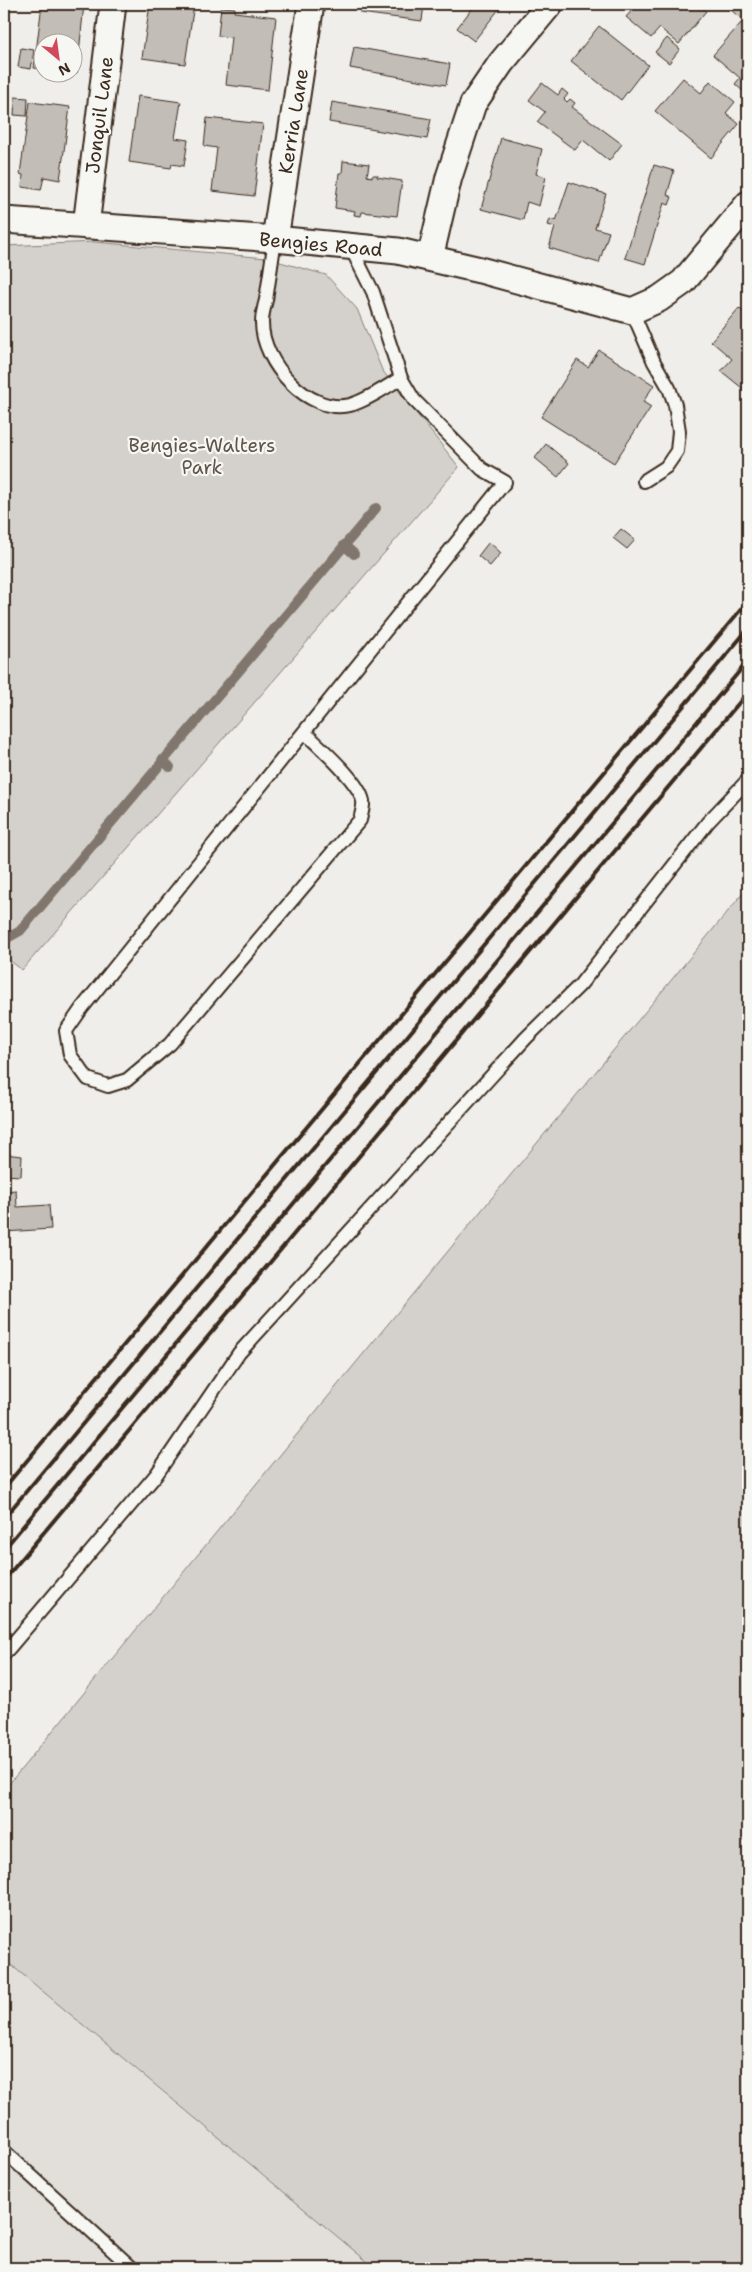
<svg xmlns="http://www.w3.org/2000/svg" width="752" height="2272" viewBox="0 0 752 2272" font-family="'Shantell Sans',sans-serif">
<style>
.built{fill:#e2dfdb}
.green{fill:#d4d1cc;stroke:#887e75}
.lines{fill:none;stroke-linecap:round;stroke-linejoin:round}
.stream{stroke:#81766d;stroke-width:10}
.building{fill:#c2bdb7;stroke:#3b2a1e}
.lane-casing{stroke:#3b2a1e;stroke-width:16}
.street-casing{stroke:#3b2a1e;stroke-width:29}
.lane{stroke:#f6f6f2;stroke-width:12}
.street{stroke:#f6f6f2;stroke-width:25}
.rail{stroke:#3b2a1e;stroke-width:4}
.labels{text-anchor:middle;stroke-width:4.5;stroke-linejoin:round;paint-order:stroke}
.street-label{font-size:19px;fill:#3b2a1e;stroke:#f6f6f2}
.park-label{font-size:19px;fill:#61544a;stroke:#f6f6f2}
</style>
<rect width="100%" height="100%" fill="#efeeea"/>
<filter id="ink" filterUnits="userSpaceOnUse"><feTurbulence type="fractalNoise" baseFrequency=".02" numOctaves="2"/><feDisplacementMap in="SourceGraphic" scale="10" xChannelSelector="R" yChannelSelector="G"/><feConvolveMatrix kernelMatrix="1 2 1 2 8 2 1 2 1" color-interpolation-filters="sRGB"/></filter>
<g filter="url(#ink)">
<path class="built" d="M4,1959l371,309h-371z"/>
<path class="green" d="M95,242l171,16 60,17 31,34 25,61 77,97 -437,503 -18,-14v-710z
M748,887v1381h-373l-371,-309v-169z"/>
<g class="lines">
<path class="stream" d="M344,545l10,9
M162,760l8,7
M4,940l16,-9 356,-423"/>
</g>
<path class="building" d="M42,4h42l-7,69 -5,-1v-30h-30v27l-8,-1z
M150,4h44l-9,60 -43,-6z
M361,4h63l-2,17 -62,-8z
M471,4h32l-29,37 -17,-13 17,-22z
M632,4h66l8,7 -27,33 -19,-16 -9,10 -25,-21 9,-10z
M736,4h10l2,2v12l-3,4 -14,-12z
M221,7l14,1 -1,4 42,5 -8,73 -42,-5 5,-48 -13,-1z
M741,23l7,6v60l-3,4 -10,-9 5,-6 -27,-23z
M599,26l49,39 -27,35 -50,-39z
M667,38l13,11 -11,14 -14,-11z
M354,47l96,17 -4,21 -96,-17z
M21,48l13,2 -3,19 -13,-2z
M683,78l18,15 9,-12 25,21 -9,11 13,11 -28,34 -56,-47z
M542,83l16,12 4,-6 6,5 -4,5 3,3 3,-3 5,4 -3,4 50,37 -13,17 -26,-21 -8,10 -38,-28 8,-10 -16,-12z
M138,96l43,6 -6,36 13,2 -4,26 -12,-2 -1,4 -42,-6z
M15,97l13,1 -1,18 -13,-1z
M30,102l40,5 -10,73 -16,-3 -3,13 -19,-3 1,-12 -3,-1z
M332,102l99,17 -4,20 -98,-17z
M207,118l56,6 -9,72 -42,-5 5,-43 -13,-2z
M501,138l41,11 -6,25 10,3 -7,29 -12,-4 -4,18 -42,-11z
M343,161l26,3 -2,12 5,1v-2h6l-1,2 25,4 -5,35 -35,-4 -1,4 -7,-1 1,-4 -20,-3 4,-35h3z
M654,165l20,6 -7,24 5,2 -3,8 -5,-2 -19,61 -20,-6z
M569,182l37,12 -11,34 14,4 -10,31 -50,-15 6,-21 -7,-2 2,-6 6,2z
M739,308l9,8 -1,76 -26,-21 11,-12 -21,-18z
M599,350l55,35 -11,17 8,5 -37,56 -73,-46 36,-57 11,7z
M546,444l23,19 -11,14 -23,-19z
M621,529l14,11 -8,9 -14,-11z
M489,542l12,11 -11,13 -12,-10z
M4,1154l18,2 -1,20 -17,-1z
M16,1190l1,17 32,-2 2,24 -47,3v-41z"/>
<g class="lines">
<g class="lane-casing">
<path id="lane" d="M275,239c-3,20 -6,41 -9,61 -2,7 -4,15 -4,23 0,39 46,92 88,82 18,-5 36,-18 51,-27
M632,311l22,51 15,26 6,17 4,26 -2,20 -11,16 -22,14
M304,732c15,14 55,49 59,69 1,5 -2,14 -3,19l-190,224 -43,36 -19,6 -20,-7 -18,-24 -4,-24 16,-23 423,-526 -23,-13 -68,-69 -13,-22 -28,-86 -22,-44
M4,1654l152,-179 83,-122 287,-315 54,-53 128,-163 40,-42
M4,2151l128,117"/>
</g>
<g class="street-casing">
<path id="street" d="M4,220l271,19 123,12 82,19 152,41 27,-12 24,-17 65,-78
M86,226l27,-222
M275,239l36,-235
M430,258l19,-81 24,-73 28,-41 49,-59"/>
</g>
<use href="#lane" class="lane"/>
<use href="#street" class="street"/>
<path class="rail" d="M4,1488l744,-887
M4,1518l744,-889
M4,1549l744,-888
M4,1580l744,-888"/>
</g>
</g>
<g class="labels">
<g class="street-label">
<text transform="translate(99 115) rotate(-83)" y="7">Jonquil Lane</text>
<text transform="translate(293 121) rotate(-81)" y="7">Kerria Lane</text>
<text transform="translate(321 244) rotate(5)" y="7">Bengies Road</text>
</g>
<g class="park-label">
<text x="202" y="452">Bengies-Walters<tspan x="202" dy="22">Park</tspan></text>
</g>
</g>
<rect width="752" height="2272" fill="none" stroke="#f6f6f2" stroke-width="20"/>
<rect x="10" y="10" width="732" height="2252" fill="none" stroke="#3b2a1e" stroke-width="2" filter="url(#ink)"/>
<g transform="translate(58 58) rotate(151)"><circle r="24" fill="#f6f6f2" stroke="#aba49d"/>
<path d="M0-4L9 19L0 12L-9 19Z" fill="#d1495b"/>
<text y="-8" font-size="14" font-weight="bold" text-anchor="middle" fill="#3b2a1e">N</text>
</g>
</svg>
